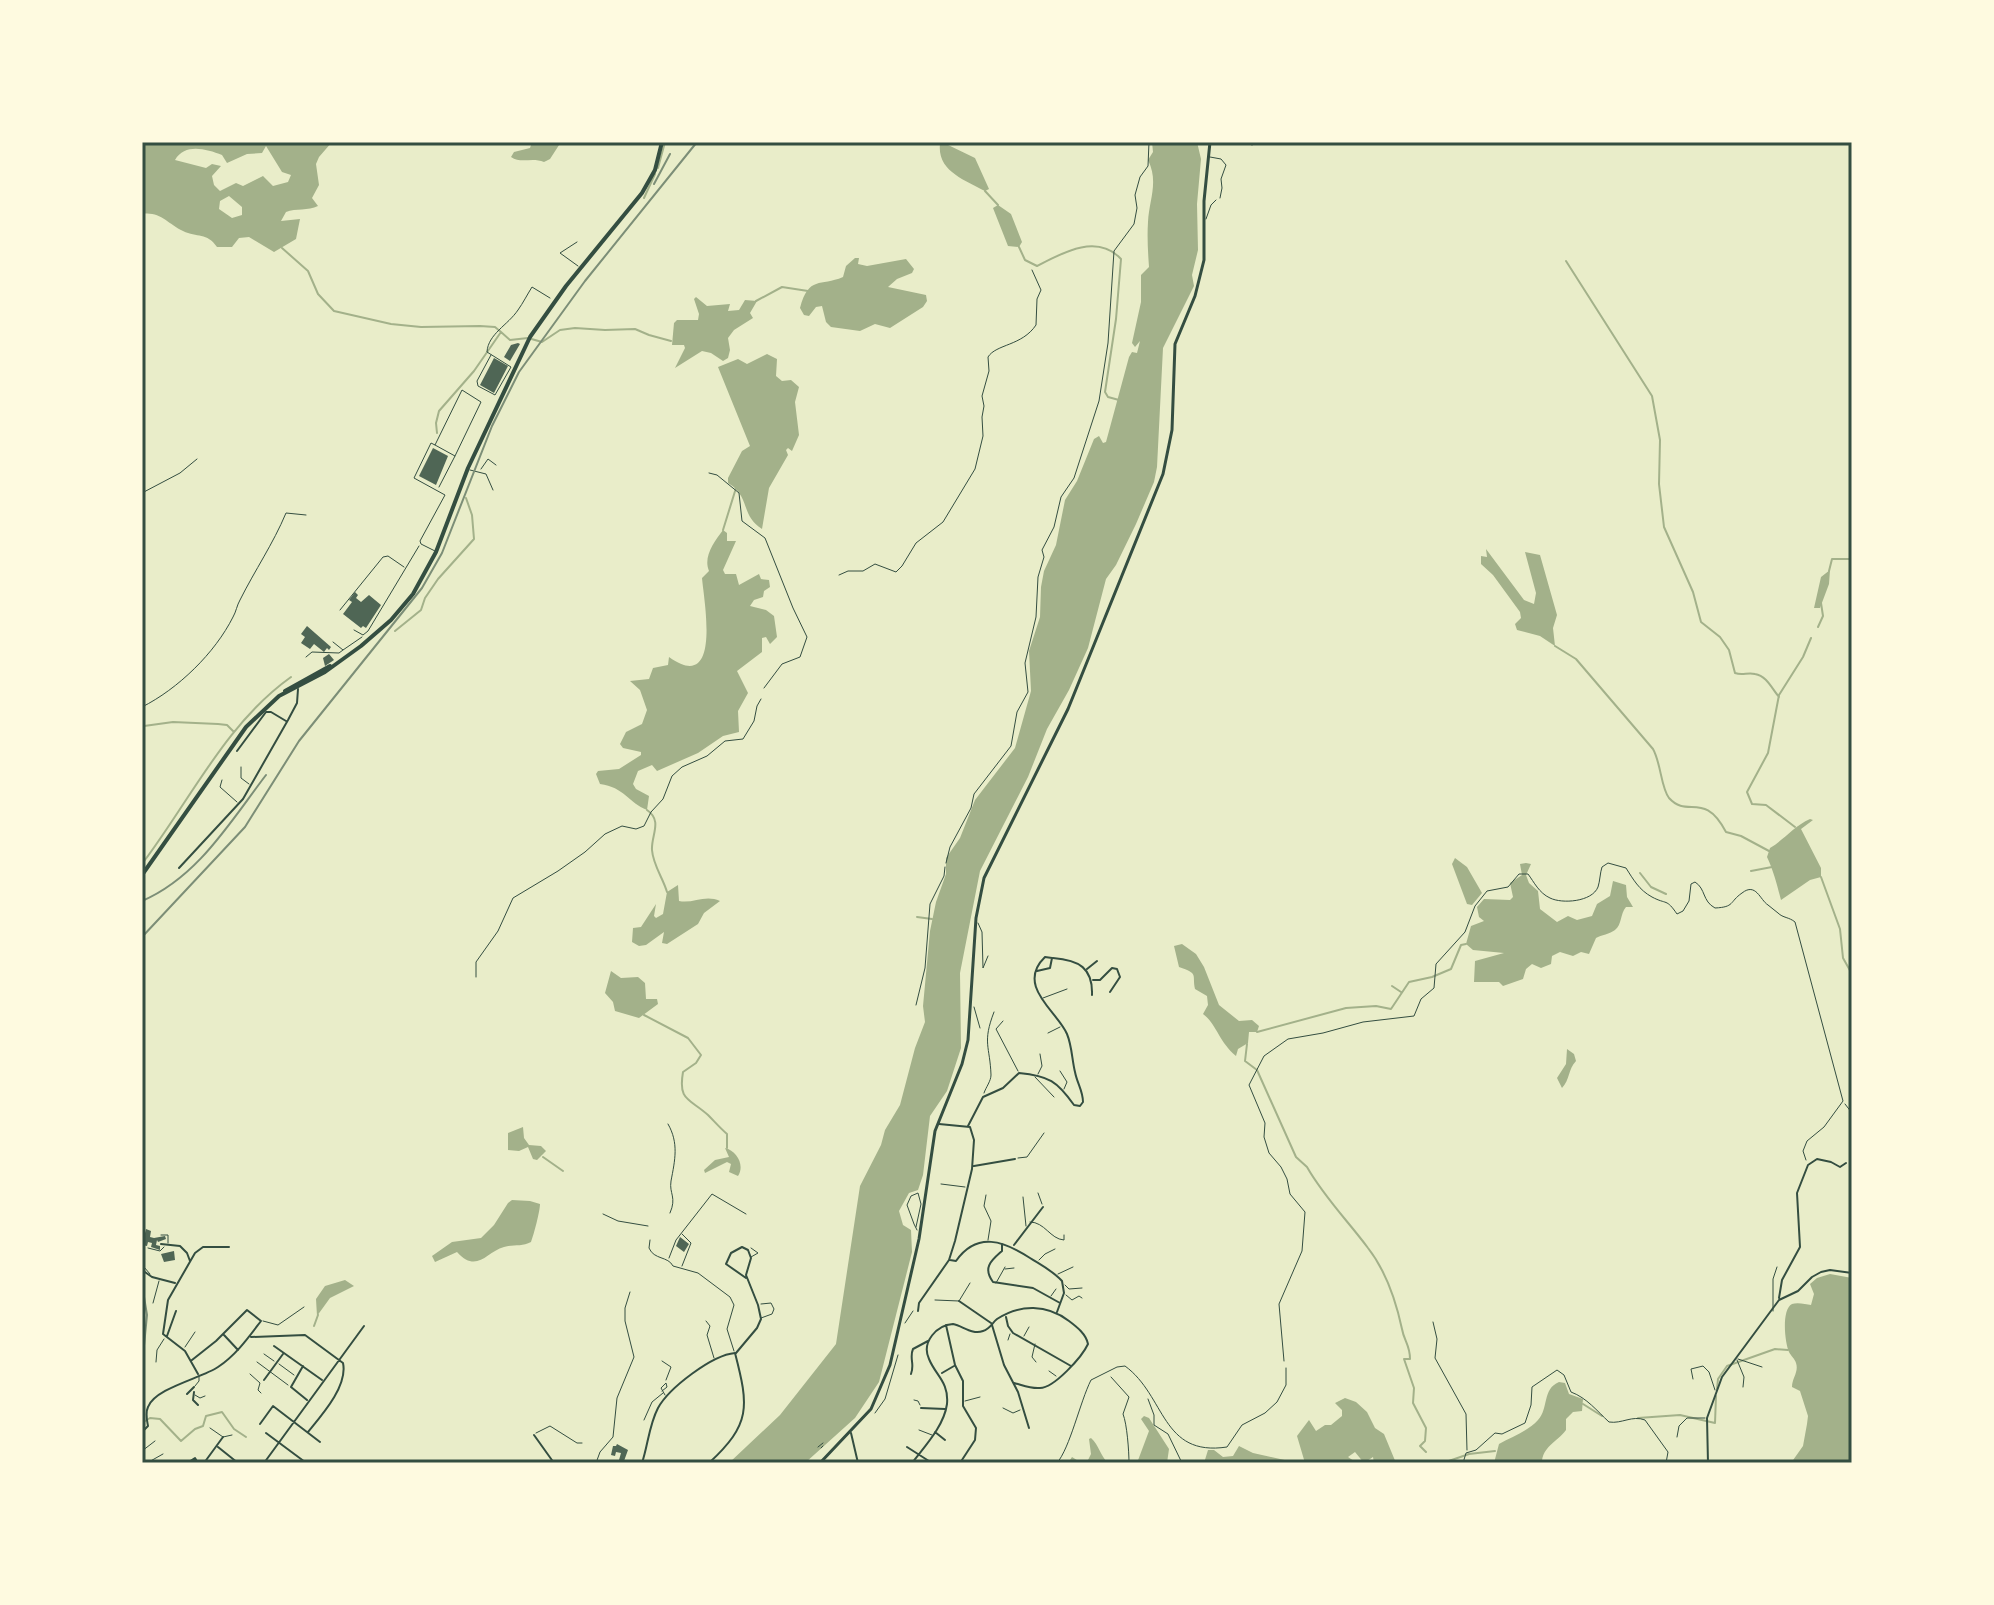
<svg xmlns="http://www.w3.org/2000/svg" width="1994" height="1605" viewBox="0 0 1994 1605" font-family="'Source Sans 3',sans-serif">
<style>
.water{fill:#a3b18a;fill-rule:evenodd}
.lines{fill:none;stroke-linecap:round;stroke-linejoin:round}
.stream{stroke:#a3b18a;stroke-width:2}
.building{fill:#4f6655}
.path{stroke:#344e41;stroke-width:1}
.service{stroke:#344e41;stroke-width:1}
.minor{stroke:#344e41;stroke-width:2}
.tertiary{stroke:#344e41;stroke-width:2}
.primary{stroke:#344e41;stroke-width:3}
.trunk{stroke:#344e41;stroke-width:4}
.rail{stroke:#7c8e77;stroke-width:2}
.neatline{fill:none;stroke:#344e41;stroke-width:3}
</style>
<rect width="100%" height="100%" fill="#e9edc9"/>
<path class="water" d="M142,142h190l-13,15 -3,7 3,21 -7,13 6,8c-10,5 -22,2 -32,6l-5,9 19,-2 -4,20 -22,13 -25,-15 -10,1 -7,9h-15c-10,-15 -20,-9 -34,-16 -15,-7 -23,-20 -41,-17zM266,146l16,26 9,3 -3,7 -15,4 -10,-10 -20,10 -7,-3 -16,8 -6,-6 -2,-9 9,-10 -9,-2 -6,4 -31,-8c10,-17 31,-11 47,-5l5,8 20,-9 15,-1zM229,196l13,11v8l-10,3 -13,-9 1,-8z
M532,142h29l-11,17 -6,3c-12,-5 -23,2 -33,-5l3,-5 16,-4z
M1152,142l7,3 5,-3h33l4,17 -4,45 1,46 -6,25 2,11 -31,62 -6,119 -3,15 -18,42 -20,41 -10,14 -18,69 -19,42 -22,39 -19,48 -48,94 -20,102 1,75 -14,43 -17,25 -7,59 -5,15 -9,3 -10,18 4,14 8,5 1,22 -33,130 -24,36 -50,45h-76l51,-48 56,-71 24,-158 21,-41 4,-15 15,-25 15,-57 10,-26 -2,-16 7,-75 6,-29 10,-28v-16l14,-20 15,-38 40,-52 16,-57 -2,-40 11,-34 1,-30 3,-16 12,-26 9,-45 12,-19 17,-42 5,-3 4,7 3,-1 23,-85 3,-5 5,1 3,-12 -5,6 -3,-4 9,-41v-27l8,-8c-1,-14 -2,-30 -1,-45 1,-22 11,-40 0,-62l5,-8z
M944,143l31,15 14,31 -4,2c-20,-11 -48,-20 -45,-47z
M998,205l13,9 11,28 -3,5 -11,-1 -15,-38z
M855,258h4l-1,6 9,2 39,-7 8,10 -2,4 -15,6 -9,8 38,8 1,6 -4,6 -33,21 -15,-4 -15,7 -29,-4 -5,-5 -4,-16 -6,1 -7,9 -5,-1 -4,-7c9,-33 20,-21 43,-31l3,-11z
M696,297l11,9 23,-2 -2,7 11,-1 6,-10 12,1 -7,12 3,5 -19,12 -6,8 2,12 -2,8 -5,3 -12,-8 -9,-2 -27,17 10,-20 -1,-3h-12l2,-22 3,-3h21l1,-6 -5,-15z
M767,354l10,5 -1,17 6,5 9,-1 8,7 -4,15 4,33 -7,16 -4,-3 -2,2 2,5 -19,33 -7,41c-22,-14 -11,-32 -34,-46v-5l14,-27 8,-5 -32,-79 20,-8 9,5z
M723,530l4,3v8h9l-13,29 2,4h11l3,11 20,-11 2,5 8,1 1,7 -6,4 -1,6 -9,3 -4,6 16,4 8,6 3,21 -7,7 -4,-7 -4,1v14l-25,19 11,22 -10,18 1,21 -16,4 -25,17 -41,18 -5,-6 -14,6 -5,13 3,5 13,7 -2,14c-18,-7 -23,-23 -47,-26l-4,-10 2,-3 21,-2 22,-14v-3l-18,-4 -3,-4 6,-12 16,-8 5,-14 -7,-20 -10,-9 19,-2 4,-11 15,-3 1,-8c53,38 35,-56 33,-79l7,-7c-6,-14 5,-29 14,-41z
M1486,549l38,51 10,4 2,-11 -11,-41 15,3 17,60 -4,13 2,18 -15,-10 -23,-6 -2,-6 6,-6 -1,-6 -27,-37 -12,-11v-8l6,1z
M1830,570l-1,14 -9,24h-6l7,-31z
M1810,819l3,1 -12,9 20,39v9l-11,3 -29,20c-4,-15 -7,-28 -14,-43l3,-9c15,-9 24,-22 40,-29z
M1455,858l12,9 15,26 -10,12 -5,-1 -15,-40z
M1526,863l5,1 -5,11 3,8 9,8 2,18 17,13 11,-6 9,4 15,-4 5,-12 13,-8 3,-15 13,4 1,12 6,10h-7c-6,7 -4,18 -11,23 -5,4 -14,5 -19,8l-7,16 -8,-2 -8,4 -13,-4 -8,4 -1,8 -10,4 -9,-4 -6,5 -3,10 -20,7 -4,-4h-25l1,-21 29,-8 -31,-3 -7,-6 5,-18 13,-5 -5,-4 -2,-10 7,-8 26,1 3,-3 -3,-14 12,-8 -2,-11z
M678,885l1,16c14,3 26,-7 41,0l-16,12 -6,11 -31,20 -5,-1 2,-11 -18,13 -7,1 -7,-4 1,-14 8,-1 15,-23 -2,12 2,2 7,-4 4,-22z
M1182,944l14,10 8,13 15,38 20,16 13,-1 7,6 -2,6h-8l-1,11 -10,6 -2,7c-17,-14 -20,-33 -33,-42l5,-9 -1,-9 -12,-7c-3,-15 4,-15 -16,-22l-5,-21z
M611,971l10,7 17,-1 7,6 1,16h11l1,5 -19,14 -24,-7 -2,-9 -8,-9z
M1567,1049l7,5 2,7c-8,8 -6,19 -14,27l-5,-10 9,-14z
M523,1127l1,11 5,7 12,1 5,5 -9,9 -4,-1 -5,-12 -9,4 -11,-1v-17z
M725,1148c12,3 20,17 13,28l-9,-4 2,-8 -4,-2 -22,11 -1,-3 11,-10 14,-3z
M512,1200l18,1 10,3c0,7 -6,30 -9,38 -9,5 -17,2 -27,5 -18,5 -27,27 -47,5l-22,10 -3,-6 20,-14 29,-4 13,-13 14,-22z
M1830,1274l22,4v185h-61l12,-17 4,-22 1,-8 -8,-25 -8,-4c0,-9 7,-15 4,-24 -1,-4 -5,-7 -7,-11 -4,-9 -8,-42 3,-48 5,-2 14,0 19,1l3,-11 -4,-10 7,-6z
M345,1280l9,6 -24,12 -13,18 -1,-17 9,-13z
M1559,1382l6,1 4,11 14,5 -1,12 -9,1 -7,7v11c-9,12 -24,17 -24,33h-48l5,-19c14,-8 29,-13 39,-24 11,-12 4,-31 21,-38z
M1345,1398l11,4 11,10 8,16 9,6 12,29h-22l-1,-6 -9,6 -9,-11 -7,5 9,6h-52l-8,-27 12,-16 7,11 9,-6h6l11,-9v-6l-7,-7z
M1144,1416l5,2 20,31 -2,14h-30l12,-32 -8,-12z
M1091,1438c8,7 9,17 17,25h-40l4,-6 8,5 8,-2 3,-6 -2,-15z
M1239,1446l14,7 45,10h-94l4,-13h6l9,7 10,-1z"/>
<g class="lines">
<path class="stream" d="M658,168l7,-26
M985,191l13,14
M644,198l11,-24
M1019,247l6,13 12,6c25,-13 60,-33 84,-7l-5,60 -11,73 3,5 11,3
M282,248l26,23 10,23 16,17 57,13 30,3 59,-1 15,1 6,5 -27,39 -35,40 -3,12 1,10
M1566,261l86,135 8,44 -1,44 5,43 29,65 8,30 19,15 9,13 6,23c8,3 12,-1 20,1 12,2 17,15 24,23
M756,301l26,-14 26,4
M501,332l9,8 18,-2 14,4 18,-12 15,-2 30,2 30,-1 14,6 22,6
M723,530l13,-42
M1829,571l3,-12h20
M1818,627l5,-11 -2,-13
M395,631l26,-21 4,-12 13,-19 36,-40 -2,-24 -6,-17
M1555,646l21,13 77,90c8,14 8,39 16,49 19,21 35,-8 57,34l15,4 28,15
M144,726l29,-4 45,2 9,1 7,7
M647,810c16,11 4,25 5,40 1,15 11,28 15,42
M1795,827l-29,-22 -14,-1 -5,-12 21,-39 11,-58 24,-38 8,-19
M142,864c48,-63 83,-140 149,-187
M1751,871l21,-4
M1640,873l11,14 15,7
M1821,877l19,52 3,29 9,16
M917,917l15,2
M1392,986l9,6
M644,1015l44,23 13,17 -5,8 -13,9c-5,29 6,26 25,43 6,6 12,13 19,19v14
M1257,1032l89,-24 30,-2 15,3 18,-27 23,-5 19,-8 10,-24 5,-1
M1247,1044l-2,17 12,9 39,87 11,10c17,30 41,54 61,81 18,23 28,53 34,81 2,12 8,16 8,30h-6l10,29 -1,15 13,25 -1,13 -5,5 6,6
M543,1157l20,14
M314,1326l4,-11
M1717,1389l1,-10 9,-13 48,-17 13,1
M1583,1404l19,12
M1638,1418l42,-3 35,8 1,-27
M142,1423l8,-5 10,1 21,22 14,-12 8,-3 3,-10 16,-4 12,17 12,8
M1443,1463l26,-9 26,-3"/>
</g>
<path class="building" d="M518,343l2,1 -10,17 -6,-4 7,-12z
M494,358l14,8 -14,27 -14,-8z
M433,448l15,8 -12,29 -17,-9z
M355,592l3,3 -2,3 5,4 8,-7 12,10 -15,23 -3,-2 -2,2 -18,-14 9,-12 -3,-2z
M307,626l24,21 -2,3 -2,-2 -3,4 -10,-8 -4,5 -9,-6 4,-6 -4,-3z
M329,654l5,6 -9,6 -2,-8z
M146,1229l5,2 -1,6 4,1 11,-2 1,3 -8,3 -1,-2 -1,5 4,1v4l-9,-3 1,-4 -4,-1 -1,4 -5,-1z
M680,1237l9,7 -5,8 -8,-6z
M174,1251l1,9 -11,2 -3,-8z
M617,1444l11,6 -4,11 -5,-1 2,-7 -5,-1 -1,4 -4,-1 2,-9h3z"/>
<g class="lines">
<path class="path" d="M709,473l8,2 22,18 3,28 23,17 28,70 14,29 -7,20 -18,7 -18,24
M142,493l38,-20 17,-14
M839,575l9,-4h15l12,-7 21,8 6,-6 14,-23 27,-21 32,-53 8,-33 -1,-19 2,-11 -2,-10 7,-25 -1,-14c8,-13 34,-11 48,-32l1,-26 4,-9 -9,-20
M142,707c36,-18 73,-54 91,-90 3,-5 4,-12 7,-17 15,-30 33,-56 46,-87l20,2
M946,863l4,-16 21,-39 3,-14 37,-48 6,-34 11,-20 -3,-29 11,-46 2,-40 6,-20 -2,-7 12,-23 7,-30 13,-19 25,-77 9,-58 6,-92 20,-27 3,-16 -2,-13 5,-18 8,-11 1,-24
M476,977v-15l22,-31 15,-33 45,-27 27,-19 20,-18 17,-8 14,3 8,-3 7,-14 12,-13 9,-23 10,-9 25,-11 18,-15 18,-2 11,-18 3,-15 4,-7
M916,1005l9,-37 5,-64 14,-28 1,-9
M1845,1104l7,9
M668,1124c11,19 7,36 3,57 -2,13 6,16 -1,32
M603,1214l15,7 30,5
M1433,1322l4,17 -2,19 31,56 1,36
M905,1323l8,-12
M1284,1361l-5,-57 23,-53 3,-39 -15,-18 -3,-15 -6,-12 -12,-14 -5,-16 1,-14 -16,-38 15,-29 24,-17 35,-6 40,-11 51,-6 7,-17 13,-11 2,-24 29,-32 10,-26 12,-15 21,-4 11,-13h9c6,8 11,19 22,24 12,6 42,4 48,-11 2,-6 2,-14 4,-20l6,-4 18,5c7,11 13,22 26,29 15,8 14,1 25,17l6,-3 6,-10 2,-17 4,-2c11,7 7,19 20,26 20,-1 14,-6 27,-15 14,-11 18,7 26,12 3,3 7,5 10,8 5,5 11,4 17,9l48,179 -19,26 -17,14 -4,10 3,9
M1111,1377l18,20 -6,17c4,10 6,37 6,49
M1148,1399l6,16v10l14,9 14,29
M875,1413l10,-14 13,-44
M818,1447l5,-4
M821,1448l2,-2
M596,1463l4,-11 13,-15 4,-39 17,-41 -9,-36v-13l5,-16
M1463,1463l3,-10 10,-3 19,-17 7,1 23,-11 6,-18 1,-18 25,-17 7,5 7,17c16,6 26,19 38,30 13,2 23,-7 36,-2l23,32 -2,11"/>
<path class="service" d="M1245,142l7,3
M1210,157l11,2 5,6 -5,14 1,9 -2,10
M1206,219l5,-14 5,-5
M577,242l-17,11 18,13
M491,355l-14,26 1,5 17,9 16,-28 -24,-15c1,-18 21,-27 31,-42 5,-7 9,-15 14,-23l18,11
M435,445l20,11 -16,31
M481,469l7,-10 8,6
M470,470l16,4 7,16
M435,551l-14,-7 -1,-3 25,-46 -31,-17 17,-35 4,2 27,-55 19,12 -26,54
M340,610l43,-53 5,-1 16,11
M354,630l9,5 5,-4 51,-85
M333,642l10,8 19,-13
M306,657l6,-5 27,1 4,-3
M241,767v11l8,6
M222,780l-2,7 17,15
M978,923l4,9 1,36 5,-12
M1043,998l24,-9
M974,1007l6,21
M1003,1021l-7,8 22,42
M1048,1033l12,-6
M1060,1071l7,11 -3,7
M1038,1074l4,-8 -2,-12
M1035,1077l19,20
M984,1093c2,-6 7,-12 7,-18 -1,-29 -9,-32 3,-63
M1018,1158l9,-1 17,-24
M941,1184l24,3
M1038,1193l4,11
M986,1195l-2,11 7,15 -3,19
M1023,1197l3,29
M1030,1222c15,0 20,17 34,18v-5
M916,1227l5,-23 -3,-11 -7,3 -4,9 7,19c1,2 2,4 3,6
M161,1235h7v8
M650,1240l-1,8c5,12 19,8 24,18l25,7 32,24 4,8 -7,24 7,22
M148,1248l12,3 4,-4
M751,1248l7,5 -7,4
M669,1258l7,-18 36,-46 34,20
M1039,1260l6,-6 10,-5
M144,1261v6l6,7
M682,1266l9,-23 -9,-9
M1005,1269l9,-1
M1058,1274l15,-7
M996,1283l9,-16
M1065,1285l4,4 13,-1
M1066,1295l6,5 7,-4 3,2
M1051,1296l5,-7
M935,1300l24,1 11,-18
M153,1303l6,-22
M761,1304l10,-1 3,6 -2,5 -11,4
M1773,1311v-32l4,-12
M263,1321l15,4 26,-18
M706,1321l4,5 -3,9 7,23
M1024,1336l5,-9
M1008,1340l2,-6
M1035,1344l-3,13 4,5
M185,1347l10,-15
M264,1354l10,7
M1738,1359l24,8
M1737,1360l7,17 -1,10
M662,1361l9,6 -5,13
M156,1362l1,-12 7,-11
M257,1362l31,23
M279,1364l15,11
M1049,1371l7,5
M250,1374l10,9 -2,7 3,3
M1693,1379l-2,-10 12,-3 6,6 6,18
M195,1386l4,-5v-6
M662,1391l5,-4 -1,-4 -5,5 4,7
M195,1395l5,3 5,-2
M914,1400l4,1 2,4
M965,1401l15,-4
M1003,1408l10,5 7,-3
M644,1420l8,-18 11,-9
M210,1428l13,9 9,-2
M919,1430l13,5
M536,1433l14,-7 27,17h5
M1677,1437l2,-11 8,-8h18
M142,1451l13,-10
M147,1463l16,-9
M280,1463l2,-2
M612,1463h9
M1057,1463c13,-15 23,-61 34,-83l26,-13 8,-1c41,30 36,91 102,81l15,-22 23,-12 12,-11 9,-17v-17"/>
<path class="minor" d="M237,751l29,-39h5l15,9
M179,868l64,-69 45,-79 9,-17 1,-14
M1053,958c26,2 40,10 39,37
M1087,969l10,-8
M1093,980h7l12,-12 5,1 3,8 -10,15
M968,1126l15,-29 20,-9 16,-15c30,3 38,8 55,32l6,1 3,-4c0,-11 -6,-19 -8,-30 -3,-12 -3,-26 -8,-38 -9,-22 -52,-48 -22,-77l7,1 -2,10 -13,3
M974,1166l41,-7
M161,1244l19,2 7,7 3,8
M1002,1244v7c-10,9 -20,16 -9,31l40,6 27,15
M1014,1245l29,-38
M950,1260l6,1c21,-30 48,-20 74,-3 11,7 23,13 32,23l2,12 -7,19
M142,1270l10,7 23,6
M1779,1298l3,-18 18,-33 -3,-54 11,-28 9,-6 14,3 9,5 6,-4
M959,1301l32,22
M918,1311l1,-8 30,-43 6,-19 17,-72 2,-29 -4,-13 -31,-3
M1006,1317l2,9 5,7 58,33
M946,1325l9,40 8,16v25l13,22 -1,12 -15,23
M992,1325l12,40 14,27 11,36
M224,1335l14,15
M167,1336l9,-25
M251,1337l54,-2 38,28c5,23 -21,52 -35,69
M274,1346l48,34
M736,1353l21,-25 4,-9 -3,-14 -12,-30 5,-17 -3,-8 -6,-3 -11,6 -5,11 20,14
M303,1366l-12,21 16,13
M942,1373l12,-7
M198,1374l-13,-23 -22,-17 5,-34 27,-47 8,-6h26
M911,1374c4,-10 -2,-16 2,-25l15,-8
M264,1380l19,-26
M194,1392l-1,8 5,5
M187,1394l7,-7
M921,1408l24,1
M260,1424l13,-18 47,36
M142,1432l6,-6c-1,-6 -3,-13 0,-19 7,-19 54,-29 70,-40 18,-12 30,-29 43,-46l-14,-11 -31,31 -24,19
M935,1432l10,8
M266,1433l39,29
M534,1435l20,28
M218,1447l20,16
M907,1447l25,16
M187,1463l8,-5 3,5
M204,1463l19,-26
M264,1463l100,-137
M912,1463c13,-17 32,-37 35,-59 2,-22 -11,-28 -18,-45 -8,-17 8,-34 24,-35 10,2 19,11 30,7 7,-2 9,-8 14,-12 23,-15 50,-15 72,2 8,6 17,13 19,23 -6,13 -34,44 -48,44 -9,1 -18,-3 -26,-5
M935,1463h1
M1708,1463l-1,-45 15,-41 57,-77 19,-9 14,-14 9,-5 9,-2 22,3"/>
<path class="tertiary" d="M851,1433l7,30
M642,1463c6,-18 7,-38 16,-55 11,-20 54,-53 77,-55 14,54 16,71 -26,110"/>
<path class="primary" d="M820,1463l51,-54 19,-44 29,-126 16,-108 27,-67 6,-24 8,-122 8,-40 84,-169 95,-235 9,-44 3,-86 20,-48 9,-36v-59l6,-59"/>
<path class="trunk" d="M285,691l45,-25
M279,696l46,-24 36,-26 30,-26 22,-26 23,-42 32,-84 62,-131 36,-51 76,-93 13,-23 7,-28
M142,875l104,-148 33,-31"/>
<path class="rail" d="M654,184l16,-30
M142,901c56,-24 88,-79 124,-126
M142,937l103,-110 54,-86 123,-153 20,-35 50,-127 27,-54 66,-91 112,-139
M142,1285l5,30 -5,51"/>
</g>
<rect width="1994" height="1605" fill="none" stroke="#fefae0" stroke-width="288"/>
<rect x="144" y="144" width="1706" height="1317" class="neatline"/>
</svg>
